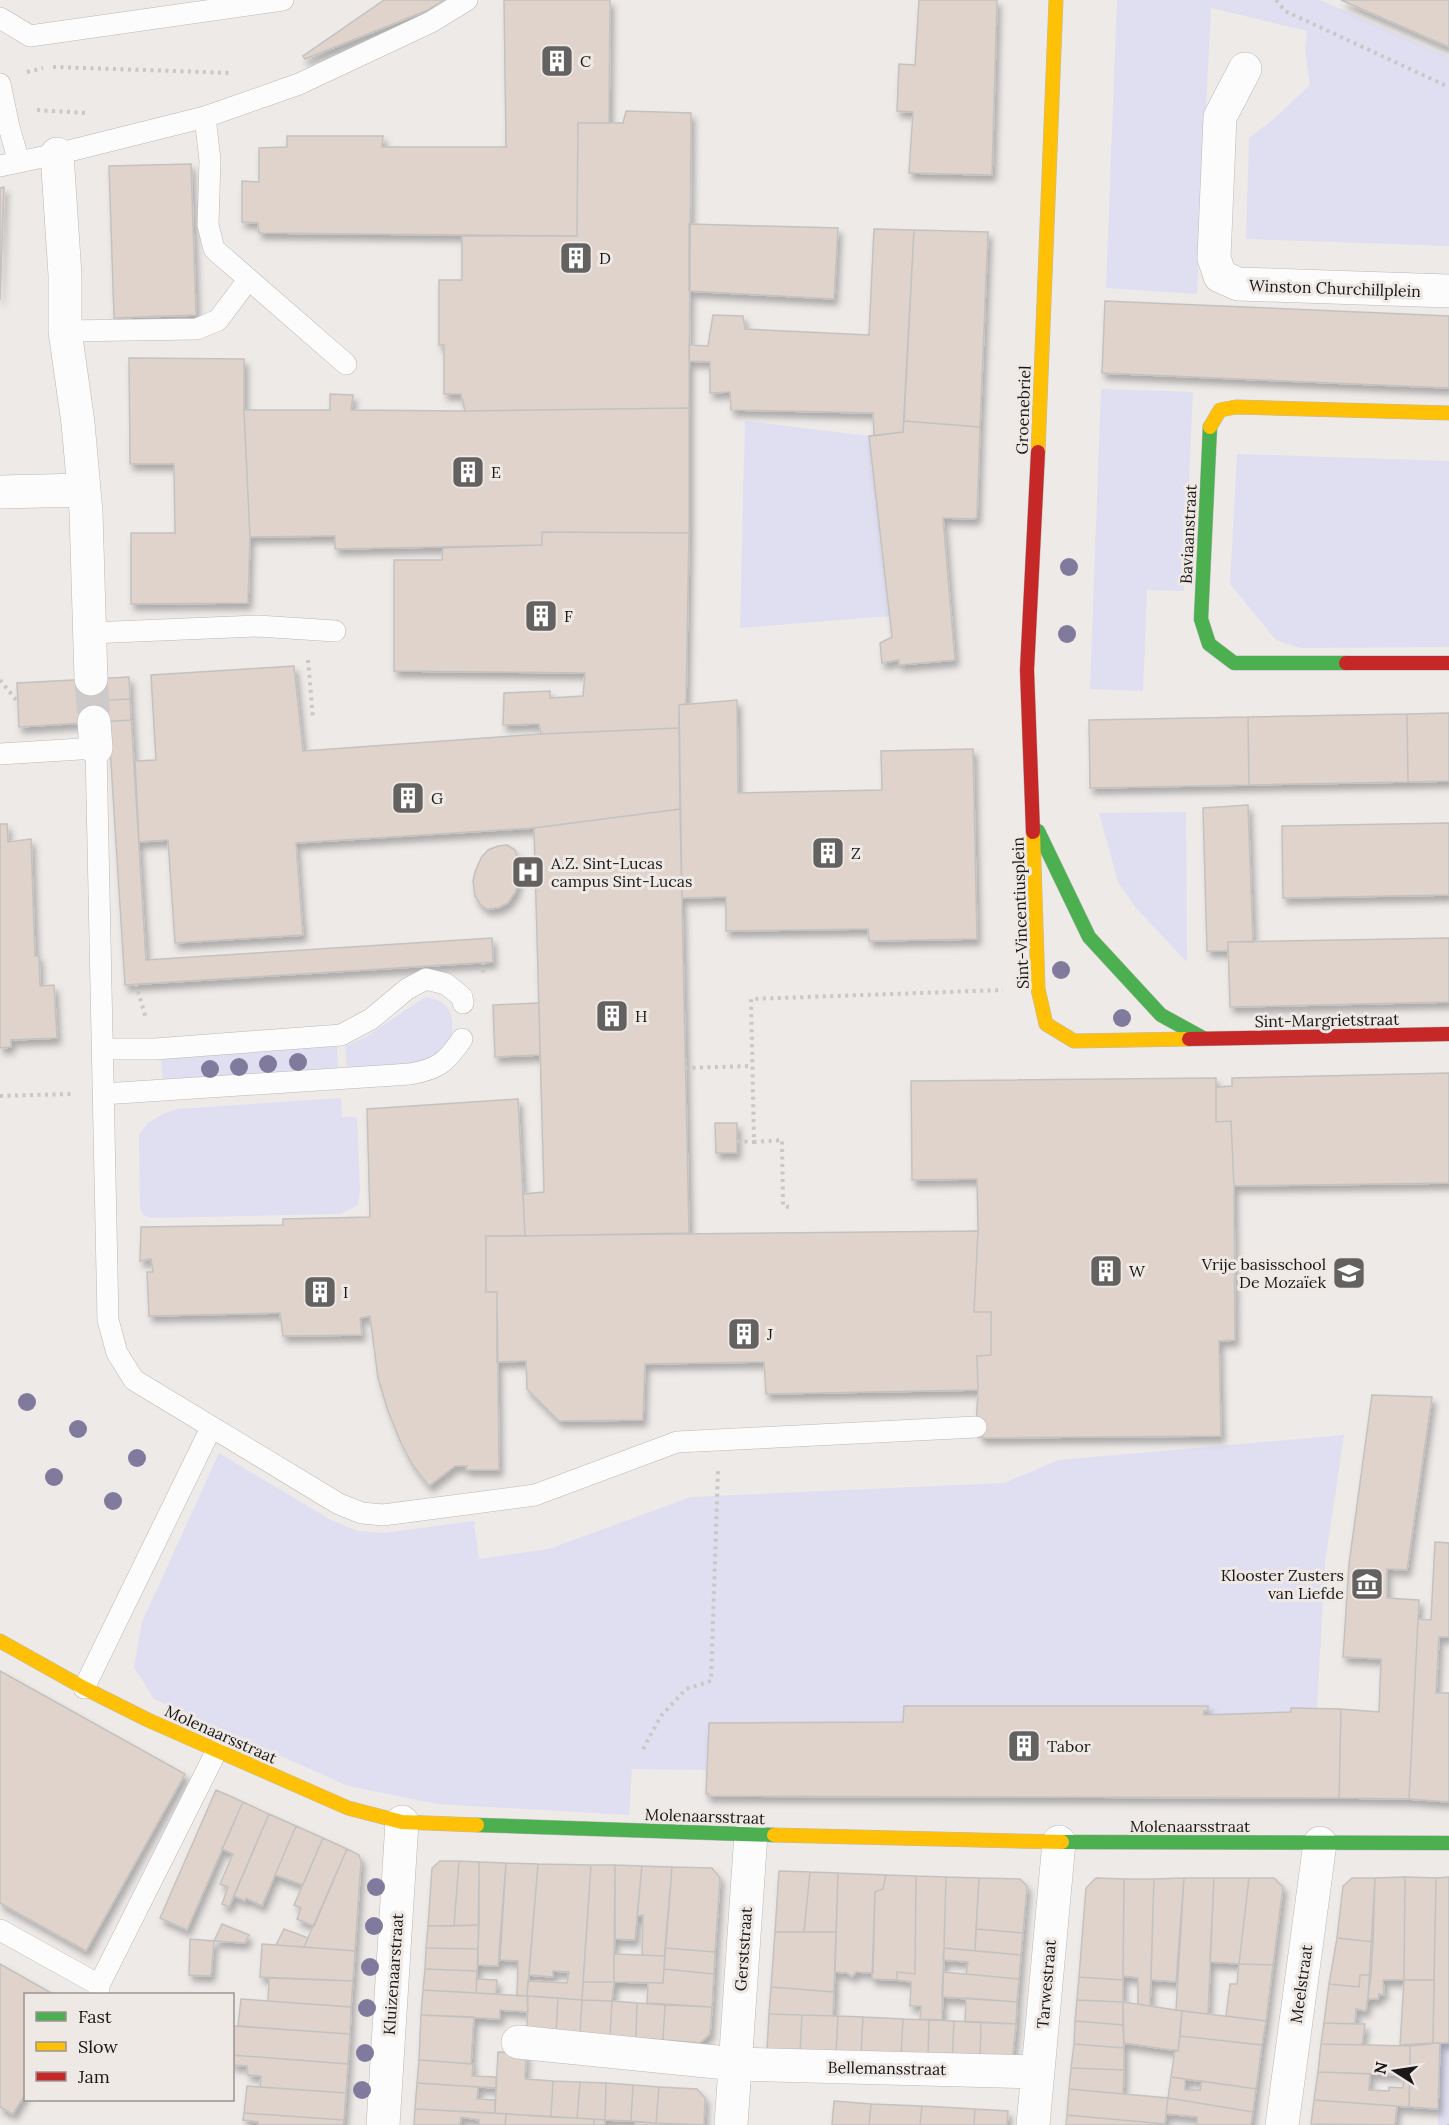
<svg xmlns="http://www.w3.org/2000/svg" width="1449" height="2125" viewBox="0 0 1449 2125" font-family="Lora,serif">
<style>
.green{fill:#dfdff1}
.building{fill:#dfd3cc;stroke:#c4c2c0;stroke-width:1.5;filter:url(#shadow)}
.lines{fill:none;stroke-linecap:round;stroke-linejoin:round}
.street-tunnel{stroke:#cdcac9;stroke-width:33;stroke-dasharray:33 16;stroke-linecap:butt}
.lane-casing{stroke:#bbb8b7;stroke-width:22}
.street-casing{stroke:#bbb8b7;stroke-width:34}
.fast-casing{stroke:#bbb8b7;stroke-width:15}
.slow-casing{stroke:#bbb8b7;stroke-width:15}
.jam-casing{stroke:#bbb8b7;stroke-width:15}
.path{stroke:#c8c8c7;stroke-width:4;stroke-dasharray:3 4.5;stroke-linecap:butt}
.lane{stroke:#fcfcfc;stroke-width:21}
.street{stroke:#fcfcfc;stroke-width:33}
.fast{stroke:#4caf50;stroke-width:14}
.slow{stroke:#ffc107;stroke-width:14}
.jam{stroke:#c62828;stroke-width:14}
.tree{fill:#807b9c}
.labels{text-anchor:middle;stroke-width:6;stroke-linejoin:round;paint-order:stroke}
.poi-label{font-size:16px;fill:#1a1817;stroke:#efe9e6;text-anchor:start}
.street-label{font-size:16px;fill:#1a1817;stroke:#efe9e6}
</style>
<defs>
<filter id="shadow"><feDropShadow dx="3.5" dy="6" stdDeviation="3" flood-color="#0004"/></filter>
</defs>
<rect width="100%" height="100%" fill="#edeae8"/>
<path class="green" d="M1117,0h203l129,57v189l-203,-7 3,-101 26,-20 35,-33 -5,-35 2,-19 -96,-23 -14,286 -91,-6z
M1101,389l92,3 -9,199 -37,-1 -4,101 -53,-2z
M745,421l124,15 20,180 -149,12z
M1237,454l212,7v186l-149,1 -24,-8 -46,-56z
M1186,812l1,150 -51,-54 -18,-26 -19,-69z
M425,997c29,3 31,25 24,50l-25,18 -77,5 -2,-24 21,-9z
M337,1046l1,25 -175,13 -2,-25z
M341,1098l1,19h15l3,72 -2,16 -17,9 -190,4 -8,-3 -3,-8 -1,-73 9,-11 17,-10 13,-4z
M1344,1435l-19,128 -8,145h-26v4l-87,3v-4h4v-5h-303l-2,16 -194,1 -2,47 -75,-1 -3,46 -192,-11 -89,-18 -194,-87 -20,-32 8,-45 77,-169 112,67 27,11 26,2 90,-12 5,38 70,-10 142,-52 313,-14 55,-23z
M1440,2043h9v82h-11z"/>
<path class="building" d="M384,0h60l-16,10 -123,49 -2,-3z
M504,0h106l-1,123h-31l-1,113 -318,-3 -1,-10 -16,-1v-41l17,1v-34l28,-1v-11h96l-1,11h124z
M919,0h78l-5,175 -83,-2 4,-61 -16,-1 2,-47 16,1z
M1341,0h108v47z
M626,111l65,2 -2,295 -224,3 -4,-17h-17v-49h-5v-65h23v-44h115l1,-113h45z
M191,164l5,151 -82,3 -5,-152z
M4,187l-4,113v-112z
M689,224l149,4 -4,71 -145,-8z
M874,229l40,1 -11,202 -29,4 -1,-23 -142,-3 -1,-18 -20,1v-31l-21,-1v-16l19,1 5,-31 30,1 2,13 124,6z
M914,230l74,2 -8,195 -76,-6z
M1105,301l344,15v72l-347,-15z
M129,358l115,1v51l6,127 -2,66 -117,1v-71h44l-1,-69h-44z
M330,394l23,1 -2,15 114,1 224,-3v125l-147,-1v13l-207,4v-13l-85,1 -6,-127h86z
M904,421l76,6 -3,90 -3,2 -31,-1 12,142 -56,5v-5l-17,3 -2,-20 12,-6 -23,-201 34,-4z
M542,532l147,1 -3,171 -7,1v23l-138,6 -2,-10 -36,1 1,-32 46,-2v7l33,-2 2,-23 -191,-2v-111h48l1,-12 99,-3z
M294,666l9,85 238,-17 138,-6 1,81 -146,19 -238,15 7,92 -128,8 -7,-103 -29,2 -4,-81 21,-1 -5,-85z
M129,677l2,43 -112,7 -2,-44z
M130,699l16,261 346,-22 1,24 -368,23 -18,-285z
M737,700l1,93 144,-3 -1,-39 92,-2 4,190 -108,2 -1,-12 -142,2v-34l-44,1 -3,-193z
M1449,713v68l-41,1 -1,-68z
M1407,714l1,68 -159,3 -1,-68z
M1248,717l1,68 -159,3 -1,-68z
M1248,805l5,137h-25v9h-21l-4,-143z
M680,809l9,424 -164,3 -2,-42 21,-2 -10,-364z
M1449,823v72l-166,3 -1,-72z
M0,824h7l1,18 23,-3 4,117h4l1,30 14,-1 3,53 -46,2v7l-11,1z
M507,845l8,5 3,11 2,13 -4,17 -8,12 -10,5 -11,1 -7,-5 -5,-8 -2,-15 2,-9 6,-14 7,-8 10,-4z
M1449,938v64l-219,5 -2,-65z
M539,1003l1,52 -45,2 -2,-52z
M1449,1073v110l-215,3 -3,-65 -15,1v-35l16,-1v-8z
M1216,1078v44l15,-1 3,65 1,154 -16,1 2,95 -239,2 -6,-11 2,-37 -1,-34 14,-1v-43h-17l4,-81 -1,-52 -65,1 -1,-99z
M518,1099l7,137h-39v56h11l2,178h-33l1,-4h-12l-26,20 -17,-22 -11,-21 -13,-32 -10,-33 -8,-62 -10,2 2,17 -79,1 -3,-23 -131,3 -2,-44h6l-2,-13 -11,2 1,-34 142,-2v-6l87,-2 -3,-108z
M715,1123h22v30h-21z
M978,1231l-4,81h17v43l-14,1 1,34 -212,4 -2,-32 -119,2 -2,56 -84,1 -32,-32 -1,-28 -29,1v-70h-11v-56z
M1372,1395l60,2 -25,173 -20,-1v29l32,2 -10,199 -70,-1 2,-89 38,3 2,-53 -38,-2 6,-93z
M1435,1542l14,1v94h-10l-3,56h13v109l-40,-3 9,-180 13,1z
M0,1671l185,103 -99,177 -86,-48z
M904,1706h304v5h-4v4l87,-3v-4l50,1 -2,89 -631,-2 1,-2h-3l3,-71 194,-1z
M216,1790l27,12 -56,128 -27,-12z
M243,1802l26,12 -40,93 -7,-3 6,-17 -8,-3 13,-30 -11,-5z
M269,1814l27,12 -34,80 -16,-8 -1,3 -11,-5z
M296,1826l27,12 -20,47 -28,-10z
M323,1838l24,11 -33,77 -17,-7 4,-11 -7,-3z
M347,1849l12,6 2,6 -6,90 -51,-4z
M440,1861h19l-5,65h-26l4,-58z
M459,1861l20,1v63l-25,1z
M479,1862l27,1 -8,103 -20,-1z
M506,1863l32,1 -11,132h-10l1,-35 -18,-1z
M538,1864l53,1 -9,135 -55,-4 1,-15 39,2 2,-11 -16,-1v6l-24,-2z
M591,1865h24l-1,117h-31z
M615,1865l27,1 -7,74 -20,-1z
M642,1866l30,1 -7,89 -23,-1 1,-40 -6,1z
M672,1867l40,1 8,10 -5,74 -50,-4z
M779,1871l31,1 -6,60h-29z
M810,1872l28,1 -2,59h-32z
M838,1873l48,2 -3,14 -8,3 -2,81 -17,-1 -4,5 -5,-4 -12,-1z
M886,1875l30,1 -1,98 -18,-2v8l-25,-1 3,-87 8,-3z
M916,1876l30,1 -4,143 -22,-1 1,-13h-11l1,-24 -14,-2v-8l18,2z
M946,1877l33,1 -4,73 -31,-3z
M1405,1877l-1,103h-21l1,15 -5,-1 -1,5h-10l7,-121z
M1405,1877l31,1 -2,102h-30z
M1449,1877v166h-16l3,-165z
M979,1878l41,1 7,7 -4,47 -47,-4z
M1096,1878l28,1 -1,101 -44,-3 7,-89z
M1184,1878l-8,104 -25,-2 3,-101z
M1184,1878h30l-6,136 -32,-4z
M1214,1878h35l-10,86 -29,-2z
M1249,1878h25l9,9 -10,78 -34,-1z
M1352,1878h23l-2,64 -36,-4 6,-52z
M1124,1879h30l-4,127 -12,-2v-26l-15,-2z
M222,1924l27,11 -4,8 -31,-2z
M479,1925l-1,24 -52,-1 2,-22z
M284,1929l24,9 -4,9 -28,-2z
M976,1929l47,4 -2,22 -46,-4z
M775,1932h61l-2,60 -63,-5z
M1337,1938l36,4 -2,33h-11l-1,12 -30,-3z
M190,1939l24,2 -3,35 -22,-1z
M262,1944l93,7 -2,30 -93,-4z
M426,1948l52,1 -1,22 -52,-2z
M665,1948l50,4 -1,22 -50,-5z
M944,1948l77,7 -2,24 -53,-5 2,-12 -25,-2z
M614,1954l51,2 -2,27 -49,-1z
M0,1964l53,30h-27v99l-13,21 -13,-7z
M1239,1964l34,1 -7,56 -40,-5 4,-32h7z
M425,1969l52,2 -1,22 -53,-3z
M664,1969l50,5 -2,33 -65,-4 1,-20h15z
M943,1972l76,7 -2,23 -75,-5z
M1360,1975h11l-5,36 -10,-2 -1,15 -31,-1 5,-39 30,3z
M1079,1977l44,3v22l-46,-2z
M269,1978l84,3 -2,26 -83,-6z
M477,1979l20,1 -1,14 -20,-1z
M1404,1980h30l-1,63 -33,2z
M583,1982h31l-2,19 -30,-1z
M771,1987l63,5 -1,24 -64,-2z
M423,1990l104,6 1,16 -28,-2v9l-79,-4z
M528,1996l30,2 -2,35 -29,-2z
M558,1998l24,2 -2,34 -24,-1z
M966,1998l51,4 -1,22 -51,-2z
M241,1999l110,8 -1,27 -112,-8z
M582,2000l30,1 -2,36 -30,-3z
M1077,2000l46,2v23l-48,-4z
M612,2001l25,2 -1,35 -26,-1z
M1123,2002l59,9 -4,40 -54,-8z
M637,2003l28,2 -2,35 -27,-2z
M665,2005l47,2 -2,27 -10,9 -37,-3z
M1182,2011l84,10 -4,24 -82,-9z
M769,2014l33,1 -2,37 -33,-2z
M421,2015l53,2 -3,47 -52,-4z
M802,2015l36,1 -2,38 -36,-2z
M838,2016l25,1 -2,38 -25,-1z
M863,2017l40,2 -2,38 -40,-2z
M903,2019l26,1 -1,39 -27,-2z
M929,2020l25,1 -2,42 -24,-4z
M954,2021l27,1 -1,40 -28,1z
M1075,2021l48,4 1,23 -50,-4z
M981,2022l35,2 -4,40 -32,-2z
M1324,2023l41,1 -3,21 -41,-1z
M232,2026l118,8 -2,30 -116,-9z
M1180,2036l82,9 -6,44 -85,-12 4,-27 3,1z
M1440,2043l-2,66 -29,-2 1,-61z
M1074,2044l50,4v22l-53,-2z
M1321,2044l89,2v29l-92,-3z
M498,2052l28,1 -1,26 28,2 -2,36 -56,-4z
M232,2055l116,9 -2,29 -86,-6 1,-11 -13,-1 -1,-9 -15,-1z
M419,2060l54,4 -1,12 24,1v11l-79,-5z
M1071,2068l53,2 -1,24 -54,-5z
M1318,2072l52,2 -1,16 20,1v-4l14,1 1,-13h6l-1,32 -95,-7z
M1171,2077l14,2v11h15l2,-9 54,8 -3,23 -85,-14z
M553,2081l27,1 -3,36 -26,-1z
M580,2082l26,1 -1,37 -28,-2z
M417,2083l61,4 -1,12 18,1v13l-80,-4z
M606,2083l27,2 -2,36 -26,-1z
M633,2085l26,2 -3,36 -25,-2z
M247,2086l99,7 -2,27 -100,-7z
M659,2087l38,2 8,9 -1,27 -48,-2z
M1069,2089l99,9 -3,26 -98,-9z
M1168,2098l85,14 -2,13h-54v-8l-31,-3z
M1314,2100l83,6 -2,19 -84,-1z
M834,2101l37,3 -2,21h-37z
M871,2104l51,2 -2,19h-51z
M922,2106l53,3 -1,16h-54z
M415,2109l91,5 -1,11h-26v-5l-18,-3 -1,8h-46z
M975,2109l33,2 -1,14h-33z
M244,2113l100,7 -1,5h-85v-3l-15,-2z
M506,2114l88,5v6h-89z
M1067,2115l98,9v1h-99z
M594,2119l11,1 -1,5h-10z
M635,2122l21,1 35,2h-56z"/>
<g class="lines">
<path class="street-tunnel" d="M91,679l3,43"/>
<g class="lane-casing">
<path id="lane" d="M0,18l30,18 253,-36
M0,84l9,43 10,35
M205,117l5,43 -2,65 6,24 132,115
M0,166l57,-12 148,-37 94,-33 132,-62 36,-22
M65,331l132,-2 21,-9 30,-40
M90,633l168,-7 77,5
M0,754l96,-6 12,572 9,33 17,27 205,124 23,9 21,2 152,-20 142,-53 299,-15
M102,1049h53l186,-14 30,-16 36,-30 19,-10 20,5 16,13 1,6
M103,1094l307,-20c28,-5 36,-11 52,-35
M84,1688l127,-260
M0,1930l99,55
M99,1994v-9l118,-235"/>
</g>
<g class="street-casing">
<path id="street" d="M1245,69l-25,48 -6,141 6,18 18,8 211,7
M57,154l8,121v56l13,92 8,89 5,167
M0,492l84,-2
M94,722l2,26
M518,2042l218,22 302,8
M383,2125l19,-303
M731,2125l20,-291
M1033,2125l26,-283
M1282,2125l38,-282"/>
</g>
<g class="fast-casing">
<path id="fast" d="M1210,427l-9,192 8,25 25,19h112
M1038,831l51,106 72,78 42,23
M477,1825l297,10
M1062,1842l387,1"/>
</g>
<g class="slow-casing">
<path id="slow" d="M1210,427l10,-17 16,-3 213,6
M1038,452l18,-452
M1033,832l5,157 8,35 28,17 115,-2
M0,1641l84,47 64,32 200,88 54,14 75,3
M774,1835l288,7"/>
</g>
<g class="jam-casing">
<path id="jam" d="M1346,663h103
M1033,832l-6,-162 11,-218
M1189,1039l260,-5"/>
</g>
<path class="path" d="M1276,0l9,11 164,76
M53,67l179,6
M27,72l16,-4
M37,110l49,3
M308,660l5,59
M0,680l18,22
M483,962v13
M136,984l10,35
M685,1068l67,-2
M0,1096l72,-2
M737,1141l17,1
M789,1207l-6,-1 -1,-66 -28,2 -3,-143 252,-9
M643,1749l18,-33 25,-27 25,-8 7,-211
M1449,2125v-1"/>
<use href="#lane" class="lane"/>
<use href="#street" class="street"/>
<use href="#fast" class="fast"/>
<use href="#slow" class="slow"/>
<use href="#jam" class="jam"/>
</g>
<g class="tree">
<circle cx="1069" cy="567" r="9"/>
<circle cx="1067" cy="634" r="9"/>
<circle cx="1061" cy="970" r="9"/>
<circle cx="1122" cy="1018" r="9"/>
<circle cx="298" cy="1062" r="9"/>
<circle cx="268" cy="1064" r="9"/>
<circle cx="239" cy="1067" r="9"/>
<circle cx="210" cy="1069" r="9"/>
<circle cx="27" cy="1402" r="9"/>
<circle cx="78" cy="1429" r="9"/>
<circle cx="137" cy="1458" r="9"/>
<circle cx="54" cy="1477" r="9"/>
<circle cx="113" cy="1501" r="9"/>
<circle cx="376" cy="1887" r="9"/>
<circle cx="374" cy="1926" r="9"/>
<circle cx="370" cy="1967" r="9"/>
<circle cx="367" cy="2008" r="9"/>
<circle cx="365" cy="2053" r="9"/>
<circle cx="362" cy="2090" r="9"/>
</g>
<defs>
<g id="building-square" transform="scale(1.725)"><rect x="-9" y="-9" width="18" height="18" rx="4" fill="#646260" stroke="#efe9e6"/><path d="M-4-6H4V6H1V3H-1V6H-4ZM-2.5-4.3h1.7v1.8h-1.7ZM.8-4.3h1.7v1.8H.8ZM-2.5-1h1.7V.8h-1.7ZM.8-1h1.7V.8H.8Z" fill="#fff"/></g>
<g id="hospital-square" transform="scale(1.725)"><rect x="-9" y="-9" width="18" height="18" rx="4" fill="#646260" stroke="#efe9e6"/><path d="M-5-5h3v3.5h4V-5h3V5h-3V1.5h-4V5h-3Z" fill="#fff"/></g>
<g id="school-square" transform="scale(1.725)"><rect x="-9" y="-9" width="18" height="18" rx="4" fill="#646260" stroke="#efe9e6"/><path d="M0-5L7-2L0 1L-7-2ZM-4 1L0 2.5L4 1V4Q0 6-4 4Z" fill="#fff"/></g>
<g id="museum-square" transform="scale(1.725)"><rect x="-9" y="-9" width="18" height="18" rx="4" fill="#646260" stroke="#efe9e6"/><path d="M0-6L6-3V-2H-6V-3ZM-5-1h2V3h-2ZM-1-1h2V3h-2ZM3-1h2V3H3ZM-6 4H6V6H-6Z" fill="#fff"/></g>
</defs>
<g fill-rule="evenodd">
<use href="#building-square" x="557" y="61"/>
<use href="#building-square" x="576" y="258"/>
<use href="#building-square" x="468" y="472"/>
<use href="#building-square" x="541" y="616"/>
<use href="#building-square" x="408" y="798"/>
<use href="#building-square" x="828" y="853"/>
<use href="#hospital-square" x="528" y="872"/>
<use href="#building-square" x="612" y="1016"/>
<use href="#building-square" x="1106" y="1271"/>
<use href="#school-square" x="1349" y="1273"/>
<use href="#building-square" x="320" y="1292"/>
<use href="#building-square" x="744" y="1334"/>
<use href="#museum-square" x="1367" y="1584"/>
<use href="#building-square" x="1024" y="1746"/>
</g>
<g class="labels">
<g class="poi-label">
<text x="580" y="67">C</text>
<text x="599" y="264">D</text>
<text x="491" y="478">E</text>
<text x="564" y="622">F</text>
<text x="431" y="804">G</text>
<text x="851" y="859">Z</text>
<text x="551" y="869">A.Z. Sint-Lucas<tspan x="551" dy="18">campus Sint-Lucas</tspan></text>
<text x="635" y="1022">H</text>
<text x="1326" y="1270" text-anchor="end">Vrije basisschool<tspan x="1326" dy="18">De Mozaïek</tspan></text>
<text x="1129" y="1277">W</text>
<text x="343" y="1298">I</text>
<text x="767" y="1340">J</text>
<text x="1344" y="1581" text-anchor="end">Klooster Zusters<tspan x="1344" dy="18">van Liefde</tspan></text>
<text x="1047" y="1752">Tabor</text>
</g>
<g class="street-label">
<text transform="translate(1335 288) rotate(2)" y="6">Winston Churchillplein</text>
<text transform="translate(1023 410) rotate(-88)" y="6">Groenebriel</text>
<text transform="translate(1188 534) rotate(-87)" y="6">Baviaanstraat</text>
<text transform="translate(1020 913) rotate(-92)" y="6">Sint-Vincentiusplein</text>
<text transform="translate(1327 1020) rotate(-1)" y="6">Sint-Margrietstraat</text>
<text transform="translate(221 1734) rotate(24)" y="6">Molenaarsstraat</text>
<text transform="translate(705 1816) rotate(2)" y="6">Molenaarsstraat</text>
<text x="1190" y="1832">Molenaarsstraat</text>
<text transform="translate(743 1949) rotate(-86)" y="6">Gerststraat</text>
<text transform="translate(393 1974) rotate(-86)" y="6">Kluizenaarstraat</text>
<text transform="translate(1046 1984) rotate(-85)" y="6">Tarwestraat</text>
<text transform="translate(1301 1984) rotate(-82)" y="6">Meelstraat</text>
<text transform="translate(887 2068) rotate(1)" y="6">Bellemansstraat</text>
</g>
</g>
<rect x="24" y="1993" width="210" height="108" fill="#efe9e6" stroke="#9a9593" stroke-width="1.5"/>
<rect x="36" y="2012" width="30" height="9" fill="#4caf50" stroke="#9a9593" stroke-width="1.5"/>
<text x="78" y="2023" font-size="18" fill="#1a1817">Fast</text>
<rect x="36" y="2042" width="30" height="9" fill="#ffc107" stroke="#9a9593" stroke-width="1.5"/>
<text x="78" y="2053" font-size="18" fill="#1a1817">Slow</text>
<rect x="36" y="2072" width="30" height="9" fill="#c62828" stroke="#9a9593" stroke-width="1.5"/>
<text x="78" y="2083" font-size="18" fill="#1a1817">Jam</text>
<g transform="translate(1395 2071) rotate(282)" stroke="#efe9e6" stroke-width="4.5" paint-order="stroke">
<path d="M0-4.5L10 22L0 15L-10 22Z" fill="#1a1817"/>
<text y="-9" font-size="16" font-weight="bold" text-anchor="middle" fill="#1a1817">N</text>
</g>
</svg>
